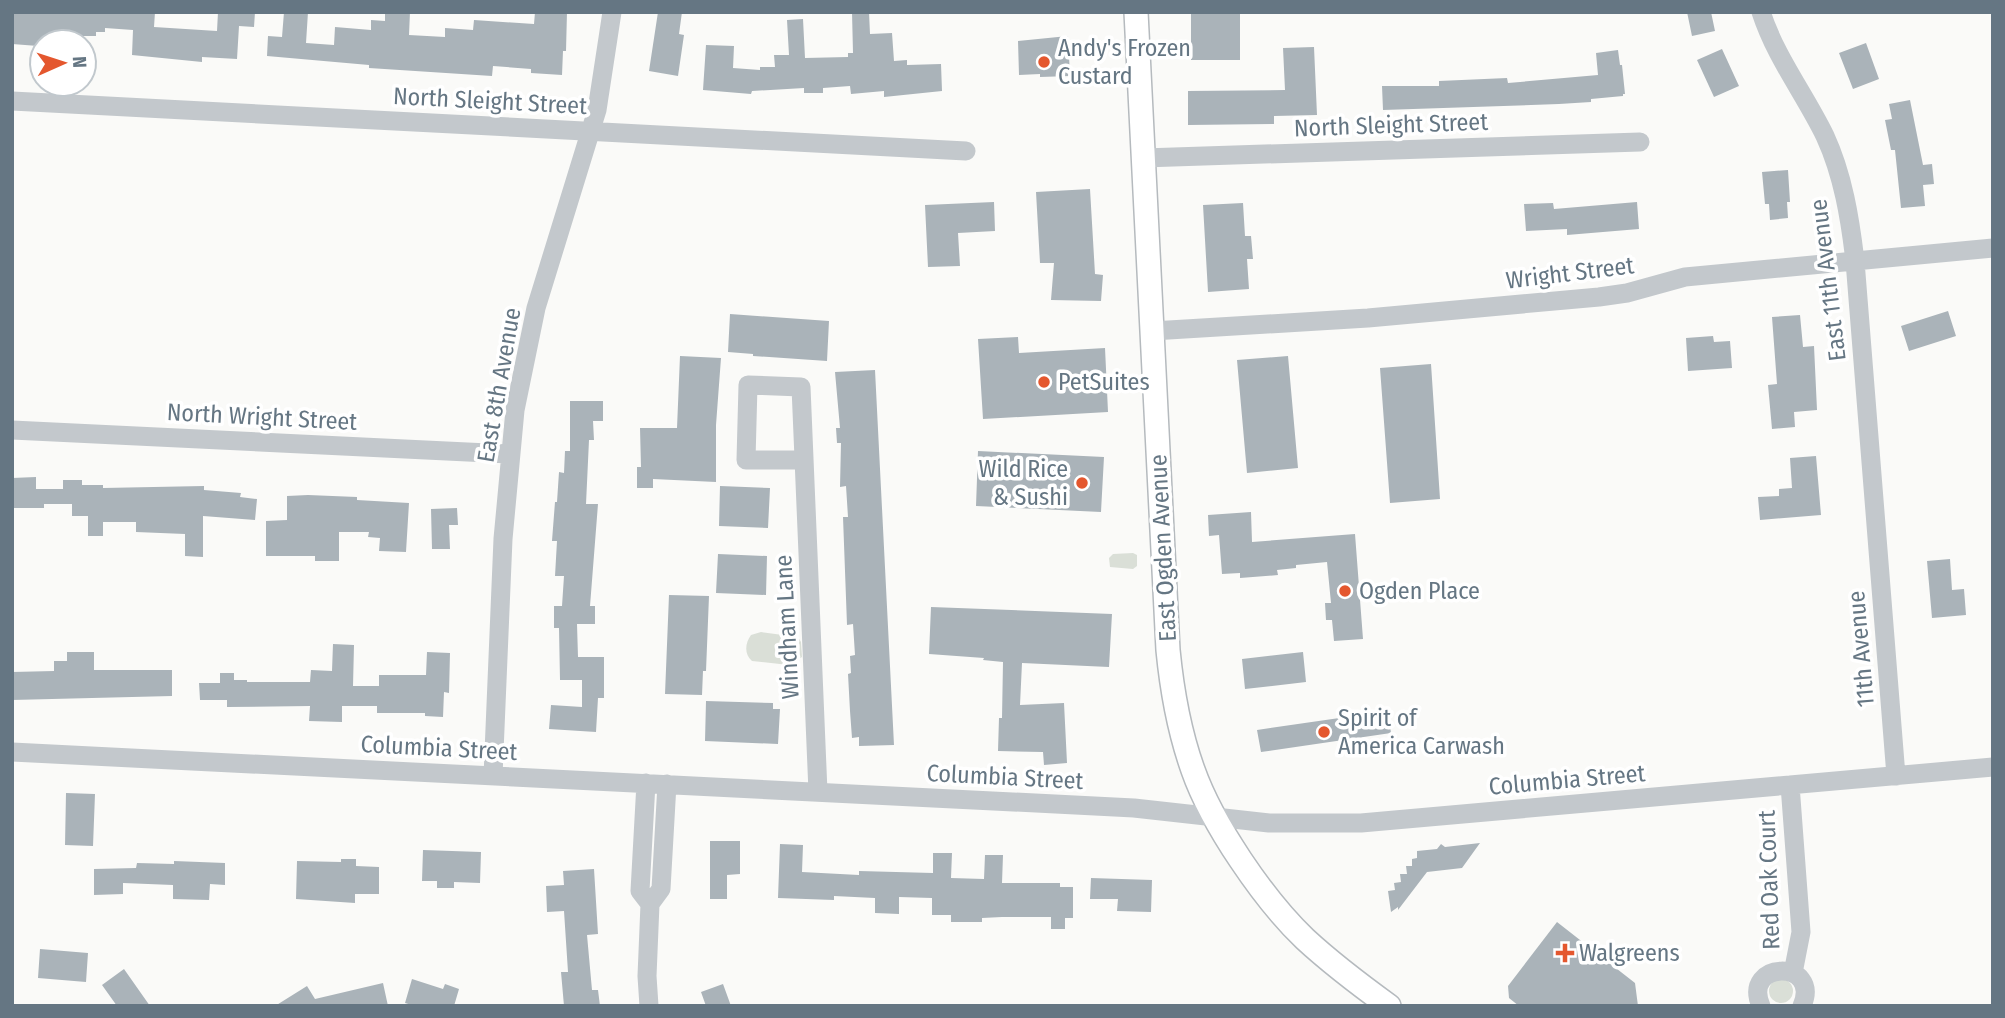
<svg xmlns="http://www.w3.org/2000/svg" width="2005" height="1018" viewBox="0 0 2005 1018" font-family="'Fira Sans Condensed',sans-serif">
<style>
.green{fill:#dadfd7}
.building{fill:#aab3b9}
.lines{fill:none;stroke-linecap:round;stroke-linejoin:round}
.major-casing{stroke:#b5babe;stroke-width:26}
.minor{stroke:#c3c8cc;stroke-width:19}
.major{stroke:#fff;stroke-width:23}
.poi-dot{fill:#e4572e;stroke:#fff;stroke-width:2.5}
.labels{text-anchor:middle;stroke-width:7;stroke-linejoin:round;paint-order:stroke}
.poi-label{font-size:24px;fill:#657683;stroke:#fff;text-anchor:start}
.street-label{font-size:24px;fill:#657683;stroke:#fff}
</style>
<rect width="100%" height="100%" fill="#fafaf8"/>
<path class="green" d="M1133,553l4,2v11l-4,3 -23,-2 -1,-9 4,-4z
M761,632l37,5 3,5 1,15 -13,8 -37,-4c-8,-7 -7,-18 -1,-26z
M1769 991a12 12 0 1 1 24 0a12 12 0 1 1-24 0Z"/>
<path class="building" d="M13,12h142l-1,15 63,4 1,-19h37l-1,15 -15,-1 -2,33 -35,-2v5l-70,-7 1,-25 -28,-2v4h-9v4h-19l-1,6h-38v4l-26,-2z
M284,12h24l-2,31 28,2 1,-18 36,3v-10l14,1v-9h25l-1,23 36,2v-9l28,2 1,-10 60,4 1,-12h32l-1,39h-3l-1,24 -31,-2v-4l-38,-3 -1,10 -123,-8v-3l-102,-9 1,-20 14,1z
M658,12h24l-3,22 5,1 -6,41 -29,-5z
M852,12h17l1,22 22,-1 2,28 13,-1v5l34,-1 1,27 -58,6v-6l-33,3 -1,-8 -27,2v5h-19v-5l-52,3 -1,3 -48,-4 3,-45 28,1 -1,22 27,2v-3h15l-1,-12h15l-2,-35 16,-1 2,39 43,-1v-4h5z
M1191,12h49v48h-49z
M1687,12h24l4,19 -23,5z
M1068,36l2,40 -30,1v-3l-21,1 -1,-34z
M1866,43l13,36 -26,10 -14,-36z
M1314,47l3,68 -43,1v8l-86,1v-34l97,-1 -2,-42z
M1722,49l17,37 -25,11 -17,-37z
M1618,50l2,15h2l3,29h-2v2l-32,3v3l-32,2 -176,6 -1,-24h57v-5l68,-3 1,5 90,-8 -2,-22z
M1910,100l13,65 9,-1 2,20 -11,1 2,21 -24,2 -6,-58h-4l-6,-30 7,-1 -3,-15z
M1788,170l2,32h-3l1,16 -18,2 -1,-16h-4l-3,-32z
M1090,189l5,85 8,1 -2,26 -50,-1 3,-37h-14l-4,-71z
M994,202l1,29 -37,2 2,33 -32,1 -3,-62z
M1637,202l2,27 -72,6v-6l-41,2 -2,-27 29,-1 1,6z
M1243,203l2,33h6l2,23h-6l2,30 -41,3 -5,-87z
M1948,311l8,25 -47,15 -8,-25z
M730,314l99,7 -2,40 -74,-5v-2l-25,-2z
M1800,315l3,32 11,-1 3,64 -23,2 1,15 -23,2 -4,-44 9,-1 -5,-67z
M1713,336l1,6 16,-1 2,27 -44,3 -2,-33z
M1018,337l1,16 86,-5 3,64 -125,7 -5,-80z
M680,356l41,2 -5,67v57l-63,-3v9h-16v-21h4l-1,-39h37z
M1288,356l10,112 -51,5 -10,-113z
M1431,364l9,135 -50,4 -10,-135z
M875,370l19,375 -35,1v-9l-7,1 -2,-27 -2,-37 3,-1 -1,-17 5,-1 -2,-31 -6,1 -4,-108h5l-2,-31 -6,1 1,-44h-4l-1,-15h4l-5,-56z
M570,401h33v20h-10l1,19h-5l-3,64h12l-8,102h5v18h-18l1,33h26v41h-6l-2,34 -47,-3 2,-24 31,2v-27h-22l-1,-52h-5v-22h8l2,-30h-9l2,-35h-5l3,-39h2l2,-30 5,1 1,-22h5z
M978,451l126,6 -3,55 -125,-6z
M1816,456l5,59 -61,5 -2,-23 21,-1v-7l13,-1 -2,-30z
M36,477v12h27v-9h19v5h21v3l101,-2v4l37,3 -1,4 17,2 -2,21 -52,-4v41l-18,-1v-22l-49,-2v-10h-33v14h-15v-20h-16v-12h-28v4h-32v-30z
M720,486l50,2 -2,40 -49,-2z
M308,495l49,2v3l52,3 -3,49 -27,-1 1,-13 -12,-1 1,-5h-30v29h-24v-5h-49v-35l21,-1v-24z
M457,508l1,17h-9l1,24h-18l-1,-40z
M1251,512l1,30 103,-8 8,105 -29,2 -2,-21h-6l-1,-17h6l-4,-41 -31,3v3l-19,2 1,5 -38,3v-5l-18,1 -3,-39 -10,1 -1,-21z
M718,554l49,2 -1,39 -50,-2z
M1950,559l2,31 12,-1 2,26 -34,3 -5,-57z
M669,595l40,1 -3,75h-3l-1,24 -37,-1z
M931,607l181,7 -3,53 -87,-4 -2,42 44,-2 3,60 -23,2 -1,-13 -45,-1 1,-33h3l1,-56 -20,-2 1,-2 -55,-4z
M333,644l21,1 -1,41h26v-11h47l1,-23 23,1 -1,40 -5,-1 -1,25 -18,-1v-3h-48v-7h-35v16l-33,-1 1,-15 -83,1v-7h-27l-1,-17h21v-10h14v7h13v2h63l1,-12 21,1z
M67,652h27v18h78v26l-160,4v-28l42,-1v-10h13z
M1303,652l3,30 -61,7 -3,-30z
M706,701l67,2v6h7l-2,35 -73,-3z
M1388,711l3,22 -130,19 -4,-22z
M66,793l29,1 -2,52 -28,-1z
M710,841h30v33l-13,1v24h-17z
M1480,843l-18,25 -35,4 -29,38v-3l-7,5 -3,-21 7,-1 -1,-7 7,-1 -1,-8h7l-1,-8h6v-7l5,-1v-7l20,-2 4,-5 4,3z
M780,844l23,1 -1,27 57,3v-4l74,2v-20h19l-1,25 33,1 1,-24h18l-1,28h58v4h13v31h-8v11h-14v-12h-49l-20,1v4h-31v-7h-19v-17l-33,-1v17l-24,-1v-15l-41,-2v4l-56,-2z
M423,850l58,2 -1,31 -26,-1v6h-17v-7h-15z
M341,859h15v7l23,1v27h-24v9l-59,-4 1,-38 44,1z
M174,861l51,2v22l-15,-1 -1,16 -36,-1v-14l-50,-2v11l-29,1v-26l42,-1 1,-5 37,1z
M594,869l4,65 -11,1 5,55h6l2,16h-36l-3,-34h7l-4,-61 -17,1 -1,-26 18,-1 -1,-14z
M1091,878l61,2 -1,32 -34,-1 1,-12h-28z
M1557,922l78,61 3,23h-119l-10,-8 -1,-12z
M40,949l48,4 -2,29 -48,-4z
M124,969l26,37h-33l-15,-21z
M412,979l31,10 2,-5 14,5 -5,17h-39l-10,-3z
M383,983l5,23h-113l32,-20 8,13z
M723,984l8,22h-25l-5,-14z"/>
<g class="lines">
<g class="major-casing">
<path id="major" d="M1136,12l32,638c4,41 11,81 25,120 19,54 71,130 112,169 26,24 55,46 84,67"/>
</g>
<path class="minor" d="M1761,12c15,46 43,81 64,124 18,39 25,82 30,125l41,515
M12,101l954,50
M1143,158l497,-16
M1152,331l216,-13 231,-21 28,-4 58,-16 308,-29
M12,430l497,24
M804,460h-58l2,-75 53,2 17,405
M12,752l1122,56 135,15h92l632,-56
M493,776l10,-237 12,-129 21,-102 61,-198 15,-98
M646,783l-6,108 10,13
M1790,785l11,147 -8,41
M649,1006l-2,-30 3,-72 11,-15 6,-105
M1761,1006c-20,-46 61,-47 41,0"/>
<use href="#major" class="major"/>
</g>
<g class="poi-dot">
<circle cx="1044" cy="62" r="7"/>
<circle cx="1044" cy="382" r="7"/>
<circle cx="1082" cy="483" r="7"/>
<circle cx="1345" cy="591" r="7"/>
<circle cx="1324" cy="732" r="7"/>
<path d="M1561.5 942.5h7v7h7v7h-7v7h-7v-7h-7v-7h7z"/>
</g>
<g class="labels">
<g class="poi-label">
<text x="1058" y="56">Andy's Frozen<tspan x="1058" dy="28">Custard</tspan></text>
<text x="1058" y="390">PetSuites</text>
<text x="1068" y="477" text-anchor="end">Wild Rice<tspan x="1068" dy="28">&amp; Sushi</tspan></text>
<text x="1359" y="599">Ogden Place</text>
<text x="1338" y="726">Spirit of<tspan x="1338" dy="28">America Carwash</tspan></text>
<text x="1579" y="961">Walgreens</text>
</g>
<g class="street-label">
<text transform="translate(490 101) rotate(3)" y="8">North Sleight Street</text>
<text transform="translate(1391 125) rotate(-2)" y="8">North Sleight Street</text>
<text transform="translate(1570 273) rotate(-7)" y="8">Wright Street</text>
<text transform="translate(1828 280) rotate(-97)" y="8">East 11th Avenue</text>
<text transform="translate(499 385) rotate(-80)" y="8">East 8th Avenue</text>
<text transform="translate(262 417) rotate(3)" y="8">North Wright Street</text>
<text transform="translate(1163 548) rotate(-93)" y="8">East Ogden Avenue</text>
<text transform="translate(787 627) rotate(-93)" y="8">Windham Lane</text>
<text transform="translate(1861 649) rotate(-95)" y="8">11th Avenue</text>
<text transform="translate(439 748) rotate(3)" y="8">Columbia Street</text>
<text transform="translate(1005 777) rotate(3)" y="8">Columbia Street</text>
<text transform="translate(1567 780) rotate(-5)" y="8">Columbia Street</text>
<text transform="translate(1769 880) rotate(-92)" y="8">Red Oak Court</text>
</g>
</g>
<rect width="2005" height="1018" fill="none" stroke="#657683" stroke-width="28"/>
<g transform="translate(63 63) rotate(87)"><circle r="33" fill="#ffffff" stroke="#c1c8cd" stroke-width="2"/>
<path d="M0-5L12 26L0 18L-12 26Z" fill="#e4572e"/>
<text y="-10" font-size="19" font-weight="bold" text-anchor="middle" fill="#657683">N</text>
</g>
</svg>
